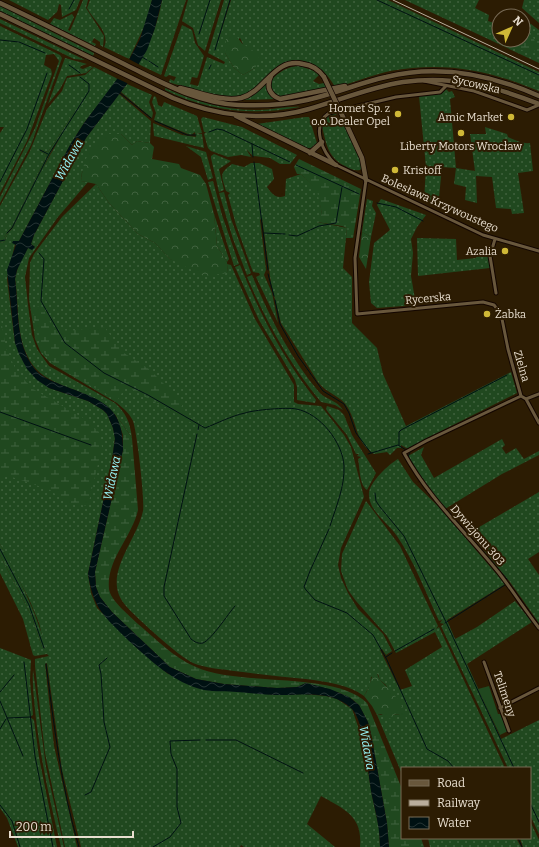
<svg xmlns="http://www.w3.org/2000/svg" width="539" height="847" viewBox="0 0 539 847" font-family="Bitter,serif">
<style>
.grass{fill:url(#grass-dots);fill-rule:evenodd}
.forest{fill:url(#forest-crowns)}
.wetland{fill:url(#wetland-marsh)}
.park{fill:#20481f}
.water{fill:url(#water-waves)}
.pier{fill:#2c1c03}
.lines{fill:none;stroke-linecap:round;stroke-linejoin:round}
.stream{stroke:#001112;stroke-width:1}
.minor-casing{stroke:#130600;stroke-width:5}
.secondary-casing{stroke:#130600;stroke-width:6}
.minor{stroke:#68573c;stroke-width:3}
.secondary{stroke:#68573c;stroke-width:4.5}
.rail{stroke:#baae9d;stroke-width:1}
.secondary-bridge-casing{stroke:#130600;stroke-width:6;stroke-linecap:butt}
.secondary-bridge{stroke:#68573c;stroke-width:4.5}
.poi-dot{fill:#cfb837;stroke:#2c1c03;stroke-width:1.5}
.labels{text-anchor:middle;stroke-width:4;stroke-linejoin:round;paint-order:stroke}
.street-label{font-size:11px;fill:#e8decf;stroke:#2c1c03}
.poi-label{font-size:11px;fill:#e8decf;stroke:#2c1c03;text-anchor:end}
.water-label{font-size:12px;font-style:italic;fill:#98f7fa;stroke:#2c1c03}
</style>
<defs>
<pattern id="grass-dots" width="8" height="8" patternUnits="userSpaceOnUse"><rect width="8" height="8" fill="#20481f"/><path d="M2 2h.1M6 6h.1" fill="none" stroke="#40623e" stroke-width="1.8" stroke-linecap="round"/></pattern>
<pattern id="forest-crowns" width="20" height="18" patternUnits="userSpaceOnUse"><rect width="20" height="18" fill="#20481f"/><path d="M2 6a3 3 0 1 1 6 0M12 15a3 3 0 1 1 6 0" fill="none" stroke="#40623e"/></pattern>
<pattern id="wetland-marsh" width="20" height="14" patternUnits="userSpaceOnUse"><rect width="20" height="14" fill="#20481f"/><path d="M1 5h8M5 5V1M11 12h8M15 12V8" fill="none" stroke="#40623e"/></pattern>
<pattern id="water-waves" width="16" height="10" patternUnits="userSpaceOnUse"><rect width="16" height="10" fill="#001112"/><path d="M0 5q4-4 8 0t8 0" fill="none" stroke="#253333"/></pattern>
</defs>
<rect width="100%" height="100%" fill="#2c1c03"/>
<path class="grass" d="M9,0h71l-4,10 -14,7 -1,-12 -2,-1 -2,8 -9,8z
M83,0h5l-2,8 18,28 -1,11 -3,-2v-3l-6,-4 -2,4 4,2 -1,2 -45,-22 4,-6 6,2 12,-6 2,3 -6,13 2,1z
M90,0h62l-6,23 -17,36 -25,-12c7,-14 -11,-27 -17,-39z
M162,0h24l-25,75 -23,-11c12,-20 20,-41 24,-64z
M188,0h33l-16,51 -7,-6 -5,-17 -11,-7z
M224,0h6l-15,50 16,-50h157l151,72v19c-50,-21 -94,-30 -149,-20 -19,4 -36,12 -55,16 -10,-20 -33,-35 -55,-22 -14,7 -21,26 -37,31 -14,4 -60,-9 -74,-14l1,-3 4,2 2,-4 -7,-2 -3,2 -2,-1 18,-51 10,5 3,13 9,13 -6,20 -1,2 -5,-1 -2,7 8,2 9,-29 17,7 1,-2 -17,-9zM240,38l15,30 -12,7 -9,-7 -9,-15z
M405,0h74l-4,8 14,7 -1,6 6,2 3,-6 4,-2 6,1h-8v24h24v-19l8,3 8,6v33z
M524,0h15v23l-17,-15z
M0,6l94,47 -1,3 -93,-45z
M0,19l85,41 -11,-1 -74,-36z
M0,26l60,29 2,3 -31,87 -31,58v-6l35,-69 24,-67 -5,-7 -8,1 -2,10 7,4 1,5 -25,67 -27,52v-60l4,-6h-4z
M65,58l22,6 -6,2 -1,2 3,1 7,-3 3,1 -7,6 -19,3 -7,13 -12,15z
M299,66l13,4 7,5 -6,6 6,3 5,-1 3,5 -46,9c-27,-7 -1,-31 18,-31z
M94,67l24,12 -34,44 -14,22 -51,96 -4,3 -8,35 8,64 34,45 39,13 15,9 4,4 6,14 2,10 -3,21 -24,115 3,19 6,15 40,40 31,26 78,18 31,3 27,-1 22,2 11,3 15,10 11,32 9,55 7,32 1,19h-20c3,-31 -16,-38 -39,-51l-14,28 28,23h-91l-3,-2 -1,2h-159l-19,-77 -15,-107 -2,1 9,82 23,101h-12l-20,-94 -10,-87v-7l14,-3 -2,-2 -12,2 -2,-1 -10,-36 -23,-46v-18l31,60 11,32 3,1 -6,-25 -10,-24 -29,-55v-301l4,-1 4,-9 5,-5 20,-42 43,-77 -28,43 -7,-2 -1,1 7,4 -34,70 -9,12h-4v-31l30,-55 17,-42 15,-18 5,-13 18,-3z
M266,83l2,10 7,6 -31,1 12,-7z
M127,84l25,11 -3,7 4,11 -1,5 -31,-26z
M165,88c30,14 63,23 95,22 13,0 27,-4 40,-3 -48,9 -92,4 -135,-17z
M446,89l3,3 3,-1 3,6 -5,2 6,69 19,3 -5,-37h16l-1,-7 22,7 1,3c6,3 15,7 22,6l3,28 -15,2 6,40 -12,1 -1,-5 -15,-1 -4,-31 -16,-1 1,27 -12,-3 1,-13 -12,-3 2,-16 -14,-1 -4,41 -14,-7 2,-34 -7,-71 21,-2z
M119,94l32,27 -1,22 -13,-2 -5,4 -11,-11 -39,38 -1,9 7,1 -30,35 -29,41 -4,19 3,28 4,30 5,14 12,17 66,37c11,10 15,19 17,35 -9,-13 -17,-27 -30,-35 -25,-17 -62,-17 -75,-48 -11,-23 -8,-51 -12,-76 2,-12 7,-21 13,-31l7,-1 -4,-3 3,-9 52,-97z
M154,96l2,1 2,8 4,2 2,-5 33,14 5,17 -5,1h5l2,14 -50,-12 -1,-13 29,12 14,2 -1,-5 -4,3 -3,-1 -34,-14 2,-7 -4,-11z
M338,113l-4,3v7l6,-2 4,3 17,38 1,5 -2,3c-6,1 -10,-1 -15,-4 -17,-8 -19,-23 -23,-40 1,-9 8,-12 16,-13z
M203,117l39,10 55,28 -7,9h-10l-10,-6 -17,-2 -7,-7 5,8 -10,-2 -13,2 -17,-6 -3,-3 -4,-14 2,-2h-2l-3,-13z
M305,117h4l7,23 1,3 -6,5h-4l-50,-24z
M186,146l20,6 7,26 -5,2 -7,-23z
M214,154l17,7 -12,8 5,21 -5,2 -8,-34v-2z
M251,163h8l13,6 2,10 -7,8c5,7 9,12 18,9l1,-17 15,-5 17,17 4,23 -5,8 30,6 -4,40 9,9v46l25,25 6,26 23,52 105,-54 6,21 -92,46 -6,6 -11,4 -7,-4v3h-4l-7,7 -3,-3 -13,2c-19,-13 -16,-29 -26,-46 -6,-12 -21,-14 -30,-26l-37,-59 -10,-40 -9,-65 -2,2 6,50 -2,5 8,18 6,30 -22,-46 4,-2 -1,-2 -6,-1 -17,-47 -8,-30 2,-2 -4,-2c-4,-15 -8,-17 6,-27l12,3z
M213,181l9,34 17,49 -5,2 -26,-84z
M96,184l13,19 29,31 17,9 15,16 58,14 -1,-9 4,1 24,54 39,66v17l4,2 23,2 23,29 7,12 13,50 -23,51 -3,17 3,13 7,15 10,16 25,25 9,17 -6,4 -4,-6 -2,1 20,40 12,-4 -7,-16 37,-23 -7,-15 -39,21 -9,-17 -31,-35 -8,-11 -7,-19 1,-17 24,-53 34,45 38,80 -2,3 3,-2 66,141h-103v6l-25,-59 22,-1 3,7 -16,-36 -6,-5 -2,-6 -7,3 -1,8 -6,11c-16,-12 -38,-14 -58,-17 -24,-2 -48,-5 -72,-8 -13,-2 -29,-3 -41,-8 -15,-7 -55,-44 -67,-57 -26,-29 10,-63 17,-95 2,-10 -6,-79 -10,-90 -3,-7 -10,-13 -16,-18l-67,-40 -9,-10 -6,-14 -6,-40 1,-36 4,-9 28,-37z
M224,192l7,27 20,54 -4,2 -14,-36 -14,-46z
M367,199l6,2 -1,5 4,7 -5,24 -9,-5z
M381,199l45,16 -9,12 -6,12 2,14 -2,23 5,29 -39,3 -6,-5 -2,-21 5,-39 16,-13 -13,-25z
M214,214l15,45 -2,3 -10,-16z
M417,238l39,1 1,21 19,-2v-2l12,-1 2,13 -72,8z
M240,265c19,48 44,95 76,135l-1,3 -18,-3v-13l-2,-7 -36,-60 -24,-53z
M252,275c17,41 38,83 67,117 7,8 18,8 24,18l-8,-5 -14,-3c-31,-37 -55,-81 -74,-125z
M327,406l12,4 5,5 8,20 24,38 -9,17c-8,-6 -7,-22 -9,-31l3,-2 -4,-1 2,-2h-3l-9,-19 -19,-23 -2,-3z
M502,439l3,6 -3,3 4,6 10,-6 8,11 15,-8v4l-37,19 -57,35 -20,-23 -17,-30 16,-9 -3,8 13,23z
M398,459l15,23 26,25 66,77 -58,36 8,19 22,-12 38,-26 17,21 -65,42 34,75 38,-19v114l-9,-19v-47h-22l-67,-142 3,-2 -4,-1 2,-3 -3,1c-13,-28 -25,-60 -42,-85 -8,-12 -27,-24 -28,-40 -2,-12 20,-32 29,-37z
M539,492v60l-11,7 11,16v48l-29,-41 -41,-49z
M0,648l31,12 -1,20 3,35 -3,2 4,3 5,37 18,90h-39l-11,-29 -7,-10z
M33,670l13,97 18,80h-3c-11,-45 -21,-90 -26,-137 -1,-13 -3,-26 -2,-40z
M530,821l9,19v7h-16l-3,-9h10z
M428,838h88l5,9h-91z"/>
<path class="forest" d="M235,35c4,3 5,7 8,9 8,5 12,7 17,15l-5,9 -12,7 -9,-7 -9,-15 1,-15z
M107,134h14l11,11 5,-4 13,2 4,4 -2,12 27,5 2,4 19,7 6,9 8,30 3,32 10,16 1,11 -24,3 -34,-17 -15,-16 -17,-9 -29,-31 -13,-19 -15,-3c3,-24 8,-32 26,-47z
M362,232l9,5 -5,32 -7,-12z
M375,670c3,4 3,8 6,11 12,12 24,23 25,40h-4l-3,-7h-5l-3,5 -10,-5 -4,1 -5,-9 -8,-10c6,-8 6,-17 11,-26z"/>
<path class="wetland" d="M523,30c10,4 15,12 11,22 -11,1 -17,-4 -24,-12h13z
M89,89l-3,10 -33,49 -40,80 -5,5 -4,9 -4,1v-6h4l9,-12 34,-70 -7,-4 1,-1 7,2z
M299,159l62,30 -8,49h-7l1,-10 -5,-2 -25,-4 -1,-4 6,-4 -5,-23 -16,-17h-4l-3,-7z
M41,306c4,6 8,16 13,21 9,9 38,-2 51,1l19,25 25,16 34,34 -3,8 18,11 -1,4 -71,-40 -9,15c-19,-13 -65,-32 -74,-50 -7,-14 -8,-28 -11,-43z
M0,314l6,34 11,24 16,17 52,30 14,13 3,15 -14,59 -21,-3 -17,-13 -41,-14h-9z
M116,415l16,23 6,72c-6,27 -32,50 -29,79 1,11 21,27 29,35 18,15 36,34 58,43 44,20 139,4 171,36l35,86v49h19l3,9h-35l-2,-24 -16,-89 -3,-12 -9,-17 -7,-6 -12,-6 -34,-10 -9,4 -20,1 -53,-4 -28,-5 -26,-12 -58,-55 -12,-15 -4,-10 -1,-15 28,-122v-15z
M0,544c19,34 36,67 46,104l-4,-1 -11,-32 -31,-60z"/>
<path class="park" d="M489,686l9,28h2l8,17 -8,4 -22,-46z"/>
<path class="water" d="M152,0h10l-7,28 -8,22 -20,34 -41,54 -52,97 -3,9 4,3 -3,3 -4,-2 -11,22 -2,9c4,29 0,64 19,89 5,7 15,12 23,15 38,16 67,18 66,67l-28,122 1,15 4,10 12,15 58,55 26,12 28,5 53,4 20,-1 9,-4 24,6 19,8 10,8 9,17 3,12 16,89 2,24h-9c0,-18 -4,-33 -8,-51 -4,-19 -7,-74 -20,-87 -20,-20 -51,-13 -75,-14 -14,0 -27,-2 -40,-3 -10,-1 -22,0 -33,-2 -30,-7 -53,-29 -75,-49 -25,-25 -35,-31 -41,-67l24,-115 3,-20 -2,-11 -6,-14 -4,-4 -15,-9 -39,-13 -12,-8 -10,-11 -8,-15 -4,-11 -8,-73 9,-25 -4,-2 1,-2h6l51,-96 14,-22 39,-52 17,-32z"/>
<path class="pier" d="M127,58l13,7 -11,19 -13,-6z"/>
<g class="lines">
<path class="stream" d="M377,0l162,75
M69,9l5,-9
M199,34l11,-34
M0,40l19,2 26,11
M215,50l15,-50
M142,57l5,3
M149,61l9,6
M69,65l11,8
M209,69l2,-4
M120,93l31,25
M155,121l32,14h9
M209,132l8,-3 6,1 67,32
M252,144l1,13
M40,150l8,4
M254,162l14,108
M296,165l63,29
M0,182l27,-53 20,-56
M377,203l19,4 27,14
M7,233l5,-5 37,-74 40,-63v-7l-9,-7
M264,233l21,1
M289,235l8,1 22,-10 17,-3 6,-36
M0,241l5,-1
M39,253l5,6 -3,42 24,42 39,30 44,22 57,33c13,-5 26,-12 40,-15 8,-3 43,-6 51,-4 24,4 47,34 48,57 1,20 -8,41 -14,60
M268,274l6,22
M275,300l5,24 18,32 25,35 21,13 5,9 7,20 15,20
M0,412l91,33
M198,430l1,-5
M197,434l-33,153v9l27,43c4,3 7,5 12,4 9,-4 25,-29 32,-37
M399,445v-13l2,-2 106,-55
M410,453l-2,3 7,12
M368,454l30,-9 8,5
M425,484l22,27
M375,493l1,8 4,6 24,29 42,86 68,146
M449,513l14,16
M329,529l-19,42 -6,16 2,3 9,10 32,13 26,22 14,25 40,89 21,12 6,7
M474,542l33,37
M0,549l29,56 15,43
M509,583l30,42
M445,623l60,-38
M395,651l39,-22
M386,657l6,-4
M24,662l11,94 18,91
M46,664c8,61 15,123 33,183
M0,692l14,-17
M0,701l23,55
M7,718l24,-1
M0,729l6,-10
M206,740h30l67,33
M85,795l6,-3 19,-45 -6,-25 -3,-48 -2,-9 8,-7
M530,803l9,19
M0,805l12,16 8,26
M518,838l4,9
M153,847l17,-10 11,-14 -4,-16v-38l-6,-15 -1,-13 30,-1"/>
<g class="minor-casing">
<path id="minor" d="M424,81l50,10 53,19 12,-5
M446,86l-6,6 -44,5 -67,16c-19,13 -6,40 7,52l147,70 56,16
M366,180l-11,78 2,56 126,-12 11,3 7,9 7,35 13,47 5,3 13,24
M495,239l-5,17 6,37
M521,396l-95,45 -22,12c25,46 63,80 95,120 14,18 26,37 40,55
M526,399l13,-5
M484,662l25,69
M500,708l39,-20"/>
</g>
<g class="secondary-casing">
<path id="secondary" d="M0,3c43,20 85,42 128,63 35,17 70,37 110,39 23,1 47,0 69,-5 27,-6 52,-17 79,-23 52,-13 104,-3 153,19
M0,14l173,84c43,18 91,24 136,11 31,-9 62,-22 94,-27 49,-7 91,4 136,22
M271,76c-5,10 -2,19 9,23l65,-13
M180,88c19,4 41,14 61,10 24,-6 33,-41 62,-34 9,1 16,6 21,13
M236,116l100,49
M343,117l19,41 4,22
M310,153l12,-11"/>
</g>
<use href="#minor" class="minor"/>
<use href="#secondary" class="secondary"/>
<path class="rail" d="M393,0l146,69"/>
<g class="secondary-bridge-casing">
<path id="secondary-bridge" d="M324,77l19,40"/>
</g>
<use href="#secondary-bridge" class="secondary-bridge"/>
</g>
<g class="poi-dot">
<circle cx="398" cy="114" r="4"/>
<circle cx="511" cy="117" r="4"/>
<circle cx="461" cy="133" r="4"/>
<circle cx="395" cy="170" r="4"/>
<circle cx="505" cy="251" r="4"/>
<circle cx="487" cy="314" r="4"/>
</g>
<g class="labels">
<g class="street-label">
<text transform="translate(476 84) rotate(13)" y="4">Sycowska</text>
<text transform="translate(440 203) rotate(24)" y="4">Bolesława Krzywoustego</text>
<text transform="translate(428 298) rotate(-5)" y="4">Rycerska</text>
<text transform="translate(522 366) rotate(74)" y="4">Zielna</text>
<text transform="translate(478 535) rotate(49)" y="4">Dywizjonu 303</text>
<text transform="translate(505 694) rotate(71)" y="4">Telimeny</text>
</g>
<g class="poi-label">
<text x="390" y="112">Hornet Sp. z<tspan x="390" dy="13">o.o. Dealer Opel</tspan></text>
<text x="503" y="121">Amic Market</text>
<text x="461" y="150" text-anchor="middle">Liberty Motors Wrocław</text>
<text x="403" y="174" text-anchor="start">Kristoff</text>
<text x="497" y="255">Azalia</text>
<text x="495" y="318" text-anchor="start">Żabka</text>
</g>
<g class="water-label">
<text transform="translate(69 160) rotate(-61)" y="4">Widawa</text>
<text transform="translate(112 478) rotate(-78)" y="4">Widawa</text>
<text transform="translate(367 748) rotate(80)" y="4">Widawa</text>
</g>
</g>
<rect x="401" y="767" width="130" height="72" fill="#2c1c03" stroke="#776a55"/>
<rect x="409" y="780" width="20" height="6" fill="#68573c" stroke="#776a55"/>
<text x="437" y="787" font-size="12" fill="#e8decf">Road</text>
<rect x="409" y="800" width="20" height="6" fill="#baae9d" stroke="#776a55"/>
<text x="437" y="807" font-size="12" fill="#e8decf">Railway</text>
<rect x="409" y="817" width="20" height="12" fill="url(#water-waves)" stroke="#776a55"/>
<text x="437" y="827" font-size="12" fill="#e8decf">Water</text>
<g transform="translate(511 28) rotate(45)"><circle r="19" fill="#2c1c03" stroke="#776a55"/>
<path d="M0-3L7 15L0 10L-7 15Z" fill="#cfb837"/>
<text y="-6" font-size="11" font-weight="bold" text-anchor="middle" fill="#e8decf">N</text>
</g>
<path d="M10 831v6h123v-6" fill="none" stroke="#e8decf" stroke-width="2"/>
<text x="16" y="831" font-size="12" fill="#e8decf" stroke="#2c1c03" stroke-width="3" paint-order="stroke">200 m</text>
</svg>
